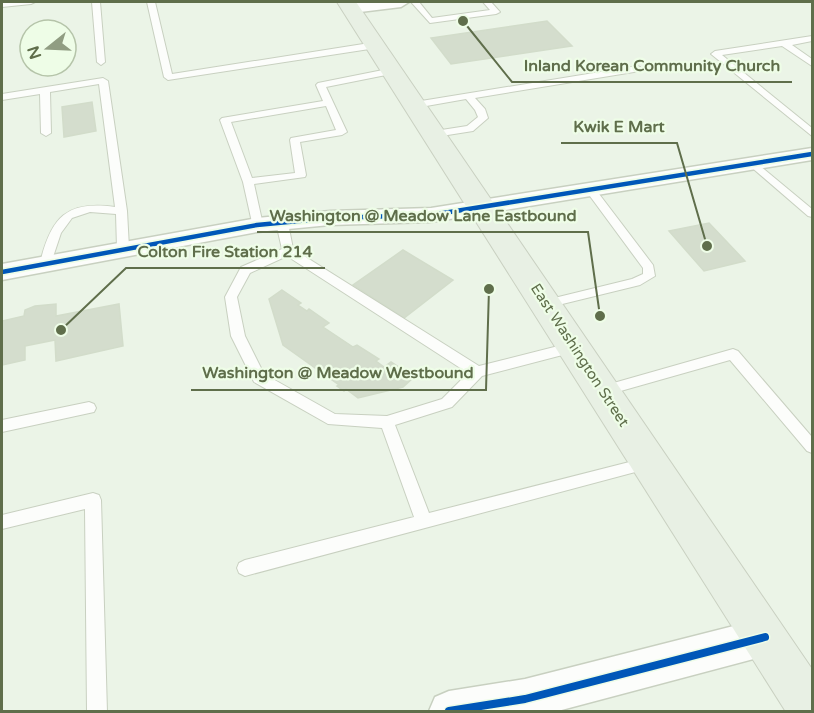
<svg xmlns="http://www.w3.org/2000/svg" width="814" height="713" viewBox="0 0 814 713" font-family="'Varela Round',sans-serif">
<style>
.building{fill:#d4ddcd;stroke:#d2dcca;stroke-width:1.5}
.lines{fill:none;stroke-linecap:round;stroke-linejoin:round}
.lane-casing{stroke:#c8d0c0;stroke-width:2}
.street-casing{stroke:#c8d0c0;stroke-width:3}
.primary-casing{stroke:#c9d0c1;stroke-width:2}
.lane{fill:#fcfdfb;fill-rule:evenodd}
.street{fill:#fcfdfb;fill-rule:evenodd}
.primary{fill:#e8f0e4;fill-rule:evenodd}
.cycleway-far1-casing{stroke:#eefde7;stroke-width:8}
.cycleway-casing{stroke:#eefde7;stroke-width:11}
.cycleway-far1{stroke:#0057b8;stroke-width:4.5}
.cycleway{stroke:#0057b8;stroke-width:8}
.labels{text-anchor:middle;stroke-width:4.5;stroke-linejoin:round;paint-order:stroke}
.street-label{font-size:15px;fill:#5f6e4b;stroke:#eefde7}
.leader{fill:none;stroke:#5f6e4b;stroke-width:2}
.callout-dot{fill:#5f6e4b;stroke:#eefde7;stroke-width:2}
.callout-label{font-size:16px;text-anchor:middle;font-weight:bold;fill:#5f6e4b;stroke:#eefde7;stroke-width:4.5;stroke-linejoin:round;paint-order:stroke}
</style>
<rect width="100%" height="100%" fill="#ebf4e7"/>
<path class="building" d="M547,21l25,25 -121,18 -20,-26z
M92,102l4,29 -32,6 -2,-30z
M709,223l36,38 -41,10 -35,-40z
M403,250l50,30 -49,38 -51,-33z
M282,290l19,13 -3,2 9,6 2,-2 20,14 -6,4 30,20 4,-2 22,14 -3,2 8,6 7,-5 23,15 -11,10 -45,11 -12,-9 -2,2 -7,-5 2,-1 -56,-40 -14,-46z
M56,304v12l63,-12 4,42 -67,15 -1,-21 -30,6v14l-23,5v-44l22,-5 1,-6 10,-4z"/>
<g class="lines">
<g class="lane-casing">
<path id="lane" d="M13,2h22l-4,2 -29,3v-4z
M92,2h8l5,60 -4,3 -4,-3z
M147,2h8l17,72 204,-32 4,3 -4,3 -208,32 -4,-3z
M411,2h8l13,16 58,-8 -7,-8h8l9,10 -4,2 -66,9z
M812,36v5l-20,4 20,14v7l-30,-20 -60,9 90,73v8l-101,-82 4,-3z
M637,66l3,1v4l-165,27 10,11 3,9 -15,13 -38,6 -5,-3 5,-3 32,-5 11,-9 -3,-7 -9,-11 -51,9 -5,-3 5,-3z
M393,68l4,3 -1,2 -70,14 21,45 -5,3 -42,7 6,33 -1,2 -51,7 9,41 -2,2h-8l-10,-45 -23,-62 2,-2 101,-17 -7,-16 2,-2zM326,106l10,24 -45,8 -1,2 5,33 -43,5 -21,-56z
M103,78l5,3 19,130 2,37 -6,4 -6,-4 -1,-34 -26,-2 -18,6 -11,15 -11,33h-8l-2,-3c11,-45 26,-63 75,-56l-16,-123 -49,8 1,41 -5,3 -5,-3 -1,-39 -38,6v-6z
M754,161l58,48v8l-4,-1 -58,-50 -1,-2z
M589,185l4,1 60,79 2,11 -15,9 -94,23 -4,-1 -2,-3 2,-3 90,-22 11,-5v-6l-59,-80z
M282,220l6,3 5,26 186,117 95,-24 7,5 -7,5 -92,24 -30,31 -57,18 34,88 220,-56 5,2 3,4 -3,4 -409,109 -6,-3 -2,-5 2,-5 6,-3 169,-43 -32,-89 -54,-4 -74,-42 -23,-46 -6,-39 16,-30 41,-18 -6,-26zM287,256l181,117 -26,26 -55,17 -52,-2 -71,-40 -19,-38 -8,-39 13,-24z
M733,349l5,2 74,86v16l-5,-2 -77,-91 -127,36 -5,-1 -2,-4 2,-4 5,-1z
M89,402l5,2 2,4 -2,4 -92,20v-12z
M93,493l6,2 2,5 6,212h-20l-2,-203 -83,20v-14z"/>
</g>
<g class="street-casing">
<path id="street" d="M365,2h44l-8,5 -49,6 -8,-5 2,-4z
M812,148v12l-381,62 -101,3 -73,7 -255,48v-16l255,-46 73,-7 101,-3z
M765,618l13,6 6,13 -6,13 -13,6 -211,56 -125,-1 6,-14 14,-6 76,-12z"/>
</g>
<g class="primary-casing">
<path id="primary" d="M337,2h19l456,667v43h-26z"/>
</g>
<use href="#lane" class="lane"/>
<use href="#street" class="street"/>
<use href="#primary" class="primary"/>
<g class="cycleway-far1-casing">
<path id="cycleway-far1" d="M2,272l255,-47 73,-7 101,-3 381,-61"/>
</g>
<g class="cycleway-casing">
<path id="cycleway" d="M449,711l76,-12 240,-62"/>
</g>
<use href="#cycleway-far1" class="cycleway-far1"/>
<use href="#cycleway" class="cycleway"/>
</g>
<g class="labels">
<g class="street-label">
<text transform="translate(580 355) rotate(57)" y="5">East Washington Street</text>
</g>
</g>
<path class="leader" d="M463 21L512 82H792M707 246L677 143H561M600 316L588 232H257M61 330L126 268H325M489 289L486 390H191"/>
<g class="callout-dot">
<circle cx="463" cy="21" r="6"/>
<circle cx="707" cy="246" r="6"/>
<circle cx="600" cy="316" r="6"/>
<circle cx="61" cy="330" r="6"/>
<circle cx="489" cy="289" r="6"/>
</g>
<g class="callout-label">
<text x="652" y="71">Inland Korean Community Church</text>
<text x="619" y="132">Kwik E Mart</text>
<text x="423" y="221">Washington @ Meadow Lane Eastbound</text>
<text x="225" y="257">Colton Fire Station 214</text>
<text x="338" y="378">Washington @ Meadow Westbound</text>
</g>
<rect width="814" height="713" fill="none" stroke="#5f6e4b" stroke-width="6"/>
<g transform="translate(48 48) rotate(252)"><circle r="28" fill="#eefde7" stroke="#b5c4a9" stroke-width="1.5"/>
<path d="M0-4.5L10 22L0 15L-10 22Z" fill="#909d82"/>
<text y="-9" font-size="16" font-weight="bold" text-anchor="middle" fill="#5f6e4b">N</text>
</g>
</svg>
